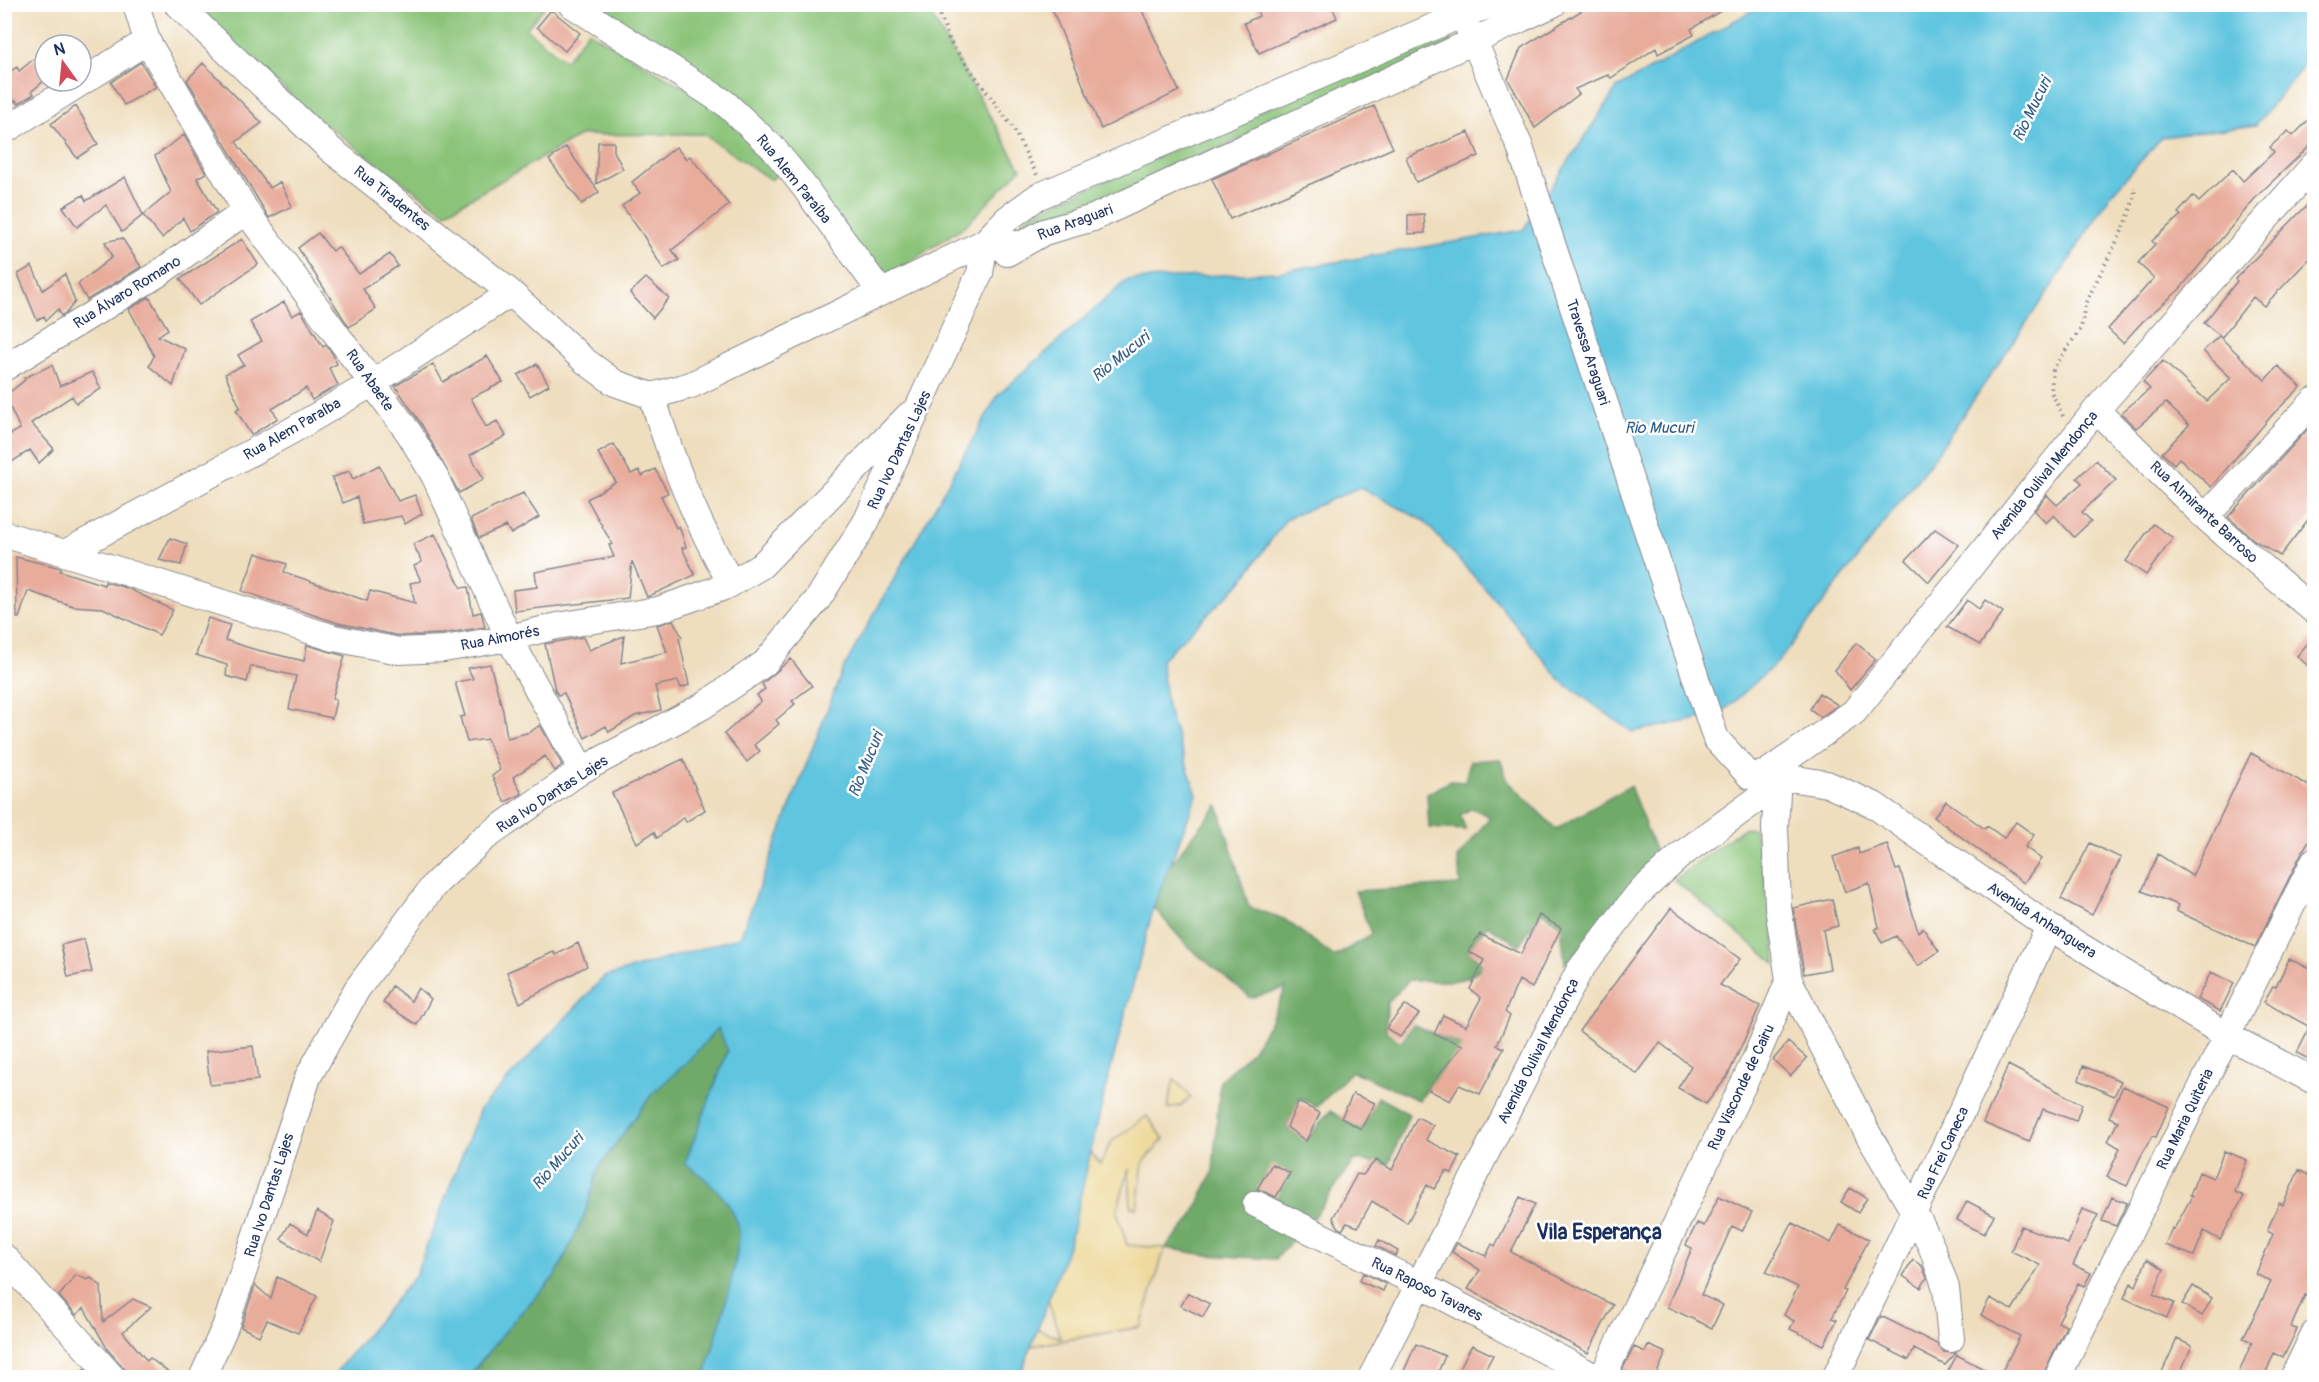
<svg xmlns="http://www.w3.org/2000/svg" width="2319" height="1382" viewBox="0 0 2319 1382" font-family="Pangolin,sans-serif">
<style>
.green{fill:#8bc479;stroke:#537a6c;stroke-width:1.5}
.forest{fill:#70aa69;stroke:#466c64;stroke-width:1.5}
.sand{fill:#eeda9e;stroke:#84847e;stroke-width:1.5}
.water{fill:#61c5df;stroke:#3e7a9e;stroke-width:1.5}
.building{fill:#e8ac9b}
.lines{fill:none;stroke-linecap:round;stroke-linejoin:round}
.minor-casing{stroke:#85868e;stroke-width:28}
.path{stroke:#85868e;stroke-width:4;stroke-dasharray:1.5 4.5;stroke-linecap:butt}
.minor{stroke:#fff;stroke-width:26}
.labels{text-anchor:middle;stroke-width:5;stroke-linejoin:round;paint-order:stroke}
.street-label{font-size:15px;fill:#1b2f5e;stroke:#fff}
.water-label{font-size:16px;font-style:italic;fill:#305c85;stroke:#fff}
.district-label{font-size:21px;font-weight:bold;fill:#1b2f5e;stroke:#fff}
</style>
<rect width="100%" height="100%" fill="#fff"/>
<filter id="ink" filterUnits="userSpaceOnUse"><feTurbulence type="fractalNoise" baseFrequency=".0167" numOctaves="2"/><feDisplacementMap in="SourceGraphic" scale="12" xChannelSelector="R" yChannelSelector="G"/><feConvolveMatrix kernelMatrix="1 2 1 2 8 2 1 2 1" color-interpolation-filters="sRGB"/></filter>
<filter id="wash" filterUnits="userSpaceOnUse"><feTurbulence type="fractalNoise" baseFrequency=".008" numOctaves="4" result="noise"/><feDisplacementMap in="SourceGraphic" scale="24" xChannelSelector="R" yChannelSelector="G"/><feGaussianBlur stdDeviation="1.35" result="paint"/><feColorMatrix in="noise" values="0 0 0 0 0 0 0 0 0 0 0 0 0 0 0 0 0 1.4 0 .05"/><feComposite in="paint" operator="in"/></filter>
<g filter="url(#wash)">
<rect width="100%" height="100%" fill="#efdebe"/>
<path class="green" d="M195,5h348l2,1 -19,23 39,32 23,-30 133,78 62,60 -12,11 -68,-46 -122,1 -136,78 -134,-99z
M599,5h326l96,164 -55,56 -85,56 -151,-185z
M1444,28l6,2v14l-415,188 -13,-5 1,-6 8,-7z
M1743,828l11,1 20,94 2,41 -102,-84z"/>
<path class="forest" d="M1500,759l7,21 49,49 74,-43 29,74 -94,104 -4,-38 -19,-15 -23,34 -32,-20 -19,26 15,13c-15,24 -50,16 -74,16l-22,23 -1,28 15,11 12,-17 50,21 -44,54 -67,-29 -35,36 -17,-9 -13,29 19,13 24,-29 31,18 17,-32 31,17 -20,51 -35,-5 -42,60 -37,39 -69,-4 -41,-7 26,-29 22,-47 7,-92 33,-30 16,-26 17,-36 -35,10 -64,-52 -43,-50 74,-91 31,102 35,12 51,38 36,-23 -16,-43 105,-6 -2,-27 32,-41 -18,-9 -12,7 6,15 -37,-2 -2,-34 23,-13 15,1 5,-21z
M718,1028l10,22 -43,113c22,16 44,34 53,62 7,21 -26,125 -33,152l-237,1 47,-59 41,-44 28,-59 15,-49 52,-72 35,-32z"/>
<path class="sand" d="M1174,1079l17,18 -11,9 -13,3z
M1058,1111l42,53 12,-23 35,-25 17,23 -21,24 -6,45 -6,-1 -2,-38 -12,42 10,34 38,3 -24,79 -133,23 2,-32 50,20 -37,-117z"/>
<path class="water" d="M1762,5h552v48l-58,72 -94,12 -52,59 -46,72 -131,191 -154,202 -60,54 -87,17 -71,-51 -64,-79 -73,-81 -64,-34 -74,32 -44,62 -81,79 6,47 30,88 -42,107 -48,180 -37,159 -50,136h-315c7,-27 40,-131 33,-152 -9,-28 -31,-46 -53,-62l43,-112 -10,-23 -32,35 -35,32 -52,72 -15,49 -28,59 -41,44 -47,58 -137,1 84,-102 65,-167 124,-132 136,-40 103,-268 155,-274 129,-115 151,-8 245,-42 94,-142z"/>
<g id="blocks">
<path class="building" d="M1050,4h89l40,87 -78,38z
M1255,4h76l6,14 -78,35 -15,-30 15,-7z
M1592,4h140l-41,25 3,6 -36,19 -2,-6 -45,30 -3,-3 -33,14 4,5 -44,34 -27,-49 13,-31z
M551,10l29,23 -15,18 -28,-24z
M35,58l10,15v7l-13,11 2,3 -16,10 -2,-4 -12,10v-35l13,-8 2,4z
M141,62l15,25 -32,18 -13,-23z
M203,63l59,60 -26,19 34,46 10,-6 12,24 -23,12 -82,-138z
M76,106l22,38 -21,14 -26,-34z
M1374,106l19,42 -163,71 -18,-40z
M2314,114v28l-57,54 -78,94 -36,31 -20,22 -15,-14 46,-51 -16,-15 17,-19 -3,-3 29,-26 -3,-2 15,-17 6,6 34,-33 10,12 31,-29 -4,-5 18,-16 5,5z
M1469,132l10,24 -63,26 -10,-25z
M184,135l22,38 -9,5 20,34 -27,19 -7,-13 -21,20 -19,-23 28,-23 -16,-36z
M598,142h16v9l9,18 -27,15z
M566,147l33,45 -17,12 -33,-44z
M676,147l10,12 4,-3 39,49 -57,45 7,10 -16,9 -20,-34 -21,-29 18,-13 -8,-11z
M125,177l18,38 -21,17 -16,-27 -29,22 -14,-20 20,-12 3,6z
M2314,198v56l-50,52 -11,-9 -31,40 -18,-14 33,-42 -2,-2z
M1424,214l1,19 -17,1v-19z
M318,233l14,18 6,-4 21,27 31,-20 8,12 -35,23 13,20 -27,18 -51,-79z
M122,238l19,29 -54,33 -9,-16 34,-27 -7,-15z
M242,239l16,25 -59,41 -19,-26z
M32,266l11,24 22,-16 10,28 -9,11 -5,3 -3,-7 -12,11 -2,-4 -7,4 -19,-46z
M646,278l23,20 -16,20 -23,-25z
M149,297l19,32 -10,7 27,13 -12,37 -24,-20 5,-10 -25,-47z
M284,302l8,14 9,-5 22,36 3,-2 6,8 5,11 -8,4 9,17 -26,15 -6,-12 -34,21 6,9 -27,17 -15,-25 4,-3 -15,-33 19,-9 -6,-10 24,-14 -12,-19z
M2219,336l46,44 13,-14 23,21 -28,27 -62,73 -32,-29 -5,6 -12,-11 27,-28 -23,-22 -30,25 -15,-15 29,-24 -7,-7 20,-21 44,40 24,-23 -28,-27z
M487,356l16,26 -32,16 15,29 11,-6 9,15 -36,19 14,24 -25,14 -37,-68 -27,-39 38,-22 10,18z
M537,364l12,21 -19,11 -12,-21z
M52,365l8,21 32,-14 9,17 -25,14 -4,-7 -41,27 23,26 -15,14 -9,-13 -26,17v-29l16,-9 -15,-33 20,-16 -1,-2z
M2314,422v90l-34,44 -26,-16 -26,-23z
M614,444l17,30 8,-4 3,6 13,-7 13,24 -7,3 15,32 3,-2 7,21 -4,1 13,27 -48,22 -15,-36 -4,37 -113,13 -2,-21 24,-3 -2,-15 79,-15 -5,-12 3,-1 -25,-45 29,-17 -18,-29z
M2096,460l20,20 -34,32 9,9 -17,16 -20,-22 -8,8 -12,-12 13,-16 10,10 25,-22 -5,-5z
M379,465l19,36 17,-6 7,19 -17,10 -4,-8 -38,8 -6,-27 -14,6 -11,-25 17,-7 4,8z
M523,493l16,24 -28,17 -5,-8 -27,12 -8,-19z
M2153,524l20,14 -27,37 -20,-14z
M1935,529l24,16 -30,37 -23,-22z
M435,534l26,54 7,-1 5,27 8,-2 4,15 -43,7 -42,2 -62,-13 -96,-32 14,-38 31,11 -3,8 83,29 3,-10 45,12 -5,-20 11,-2 -7,-15 8,-4 -9,-18z
M170,538l17,6 -6,21 -22,-5z
M16,557l45,11 -1,3 44,14 1,-3 22,6 46,22 -14,25 -56,-27 -30,-2 -45,-15 -9,27h-2z
M1967,600l12,9 6,-9 18,12 -23,33 -33,-18z
M208,618l22,7 -5,15 28,9 51,12 3,-16 38,11 -13,43 4,1 -4,18 -43,-9 7,-33 -45,-10 -4,16 -21,-6 1,-11 -31,-10z
M673,620l9,17 -3,1 10,47 -8,3 -3,-7 -23,5 6,24 -26,6 -26,16 -3,-6 -21,12 -21,-45 -6,2 -3,-5 -10,-46 38,-7 6,13 35,-14 -3,27 46,-11 -10,-27z
M2314,636v35l-17,-15z
M1856,643l20,16 -26,31 -15,-20z
M791,659l21,27 -20,15 3,3 -19,16 3,4 -25,21 6,6 -13,11 -23,-28 37,-33 -4,-6 8,-6 -3,-5z
M490,664l13,47 4,27 23,-6 10,-7 22,40 -7,6 -10,-15 -32,21 9,17 -17,8 -13,-26 8,-6 -13,-31 -20,3 -7,-25 5,-1 -10,-34 18,-3 -5,-11z
M1819,693l19,12 -17,12 -11,-8z
M2251,753l63,36v43l-13,22 -46,93 -79,-36 2,-6 -36,-14 16,-37 34,22z
M683,759l22,51 -19,12 -2,-5 -27,21 -3,-6 -17,11 -25,-50z
M1946,801l39,28 2,-3 17,12 12,-16 18,13 -9,12 16,12 -17,24 -90,-66z
M2090,843l31,15 -29,57 -31,-16z
M1887,844l9,26 4,-1 18,63 5,-4 16,23 -21,15 -22,-30 -14,7 -7,-14 4,-2 -10,-44 -24,9 -12,-35 25,-9 1,6z
M1832,899l6,27 -15,4 7,39 -26,5 -11,-66z
M1671,908l69,51 -20,26 40,21 -33,71 -21,27 -28,-16 13,-22 -31,-23 -23,31 -58,-43z
M1539,915l22,13 -29,60 -13,-8 -14,32 5,4 -13,29 7,3 -24,46 -21,-9 -9,16 -23,-12 36,-44 -29,-11 9,-19 23,11 15,-28 -11,-9 14,-29 -16,-9 12,-17 41,20z
M84,939l8,33 -24,5 -7,-32z
M578,943l9,23 -67,37 -13,-31 47,-20 2,3z
M2289,959l25,11v92l-17,-9 13,-26 -46,-25 9,-16 3,1z
M2211,972l23,11 -14,28 -23,-12z
M392,986l19,15 7,-13 13,11 -14,26 -34,-22z
M1405,1005l14,9 -19,23 -14,-9z
M1788,1042l19,16 -16,18 -18,-16z
M253,1046l5,34 -48,5 -4,-34z
M2008,1065l74,39 -6,17 -33,-12 -14,33 -46,-19z
M2083,1066l38,15 -7,15 -35,-16z
M2123,1086l46,21 -13,30 -4,-1 -12,22 -13,28 -20,-9 13,-29 -12,-7 10,-20 -9,-4z
M1353,1094l22,9 -14,26 -20,-11z
M1298,1102l22,11 -14,28 -19,-14z
M1417,1117l16,8 -7,15 34,17 -8,16 -6,-2 -12,18 -7,-4 -20,38 -35,-22 -14,26 -11,-4 -5,7 -3,-2 -6,-10 24,-44 6,1 13,-15 16,10z
M2224,1151l23,9 -12,32 9,4 -24,44 -16,-9 -10,25 -29,-11 7,-17 2,1 18,-33 -2,-1 9,-23 14,6z
M1272,1164l18,9 -14,24 -19,-8z
M2299,1170l15,8v121l-9,-4 -14,32 6,2 -14,29 -9,-5 -10,24h-27l15,-35 -9,-4 28,-56 -15,-8 17,-40 -6,-3 12,-28 4,2z
M1850,1188l17,10 -9,15 -17,-11z
M1719,1196l33,16 -10,19 -10,-5 -31,69 22,10 -11,23 -45,-21 25,-59 -6,-3 11,-22 7,3z
M1520,1197l15,7 -24,48 102,53 -25,48 -120,-64 12,-19 -28,-18 5,-9 29,13 6,-12 3,2z
M2112,1197l15,6 -11,23 -14,-5z
M1967,1201l27,14 -10,19 -27,-14z
M2082,1209l16,6 -25,50 18,8 -7,13 -6,-3 -20,39 8,4 -24,51h-97l12,-22 42,22 21,-41 -39,-21 9,-17 22,12 28,-45 -29,-14 10,-25 47,18z
M317,1211l17,10 -15,41 -38,-23 9,-16 18,11z
M1792,1223l39,20 9,-18 29,14 -26,51 3,1 -14,27 5,2 -13,25 -34,-16 4,-8 -10,-6 14,-28 -32,-15z
M1379,1240l19,11 -2,5 -20,-10z
M2147,1259l17,10 -11,25 21,9 -7,15 -43,-20 7,-15 5,3z
M1913,1260l9,6 5,12 -6,10 -18,-12z
M1363,1273l23,11 -3,7 -24,-10z
M76,1275l11,5 4,-2 10,8 2,36 30,-23 18,8 -28,25 24,29 3,-3 24,19h-46l-4,-9 -16,-18 -24,-42 -8,7 -17,-19z
M277,1277l40,19 -19,37 -31,-13 -8,16 -18,-9 14,-42 16,14z
M2193,1286l19,12 -10,18 -20,-12z
M1188,1293l22,11 -7,13 -22,-11z
M1881,1316l56,28 7,8 12,1 -11,12 -31,-16 -5,11 -40,-20z
M2177,1339l15,7 -14,31h-4l-12,-5z
M1416,1344l29,12 -9,21h-23l-10,-4z
M1472,1345l21,10 -12,22h-26z
M1648,1345l18,8 -11,24h-17l-16,-7 12,-23 11,5z
M85,1369l7,8h-17z"/>
</g>
</g>
<g filter="url(#ink)">
<use href="#blocks" fill-opacity="0" stroke="#85868e" stroke-width="1.5"/>
<g class="lines">
<g class="minor-casing">
<path id="minor" d="M136,4l11,37 99,170 163,222 26,44 74,161 73,132
M177,4l153,145 181,144 74,68 30,22 37,13 39,-11 294,-143 34,2
M571,4l154,99 48,45 29,36 78,107
M1458,4l62,143 196,592 34,37 15,-2 89,-62 242,-302 218,-245
M4,131l143,-90
M1007,253l37,-21 49,-14 460,-214
M4,368l154,-94 88,-63
M652,396c21,69 44,125 79,187
M2096,410l109,107 109,94
M2205,517l109,-116
M4,534l330,104 65,13 45,-2 65,-11 48,-12 101,-16 69,-24 34,-20 148,-151
M65,553l226,-122 80,-47 140,-91
M1765,774l62,10 47,21 175,122 177,108 88,46
M1789,980l80,156 46,77 17,35 14,40 5,51
M1256,1204l163,80 178,94
M4,1257l109,121
M202,1378l23,-51 83,-250 49,-88 78,-105 48,-45 99,-69 121,-64 62,-43 53,-64 48,-77 114,-249 5,-31 22,-23 30,-22 424,-182 33,-11
M1371,1378l208,-407 59,-77 44,-40 81,-59 2,-21
M1602,1378l152,-316 35,-82 -11,-73 -3,-80 3,-50
M1835,1378l214,-451
M2057,1378l257,-517
M2293,1378l21,-44"/>
</g>
<path class="path" d="M936,4l14,38 61,83 26,50
M2063,416l-12,-24 2,-23 28,-41 4,-24 41,-81 9,-28 -1,-8"/>
<use href="#minor" class="minor"/>
</g>
</g>
<g class="labels">
<g class="street-label">
<text transform="translate(794 179) rotate(51)" y="5">Rua Alem Paraíba</text>
<text transform="translate(392 198) rotate(39)" y="5">Rua Tiradentes</text>
<text transform="translate(1075 222) rotate(-20)" y="5">Rua Araguari</text>
<text transform="translate(127 292) rotate(-32)" y="5">Rua Álvaro Romano</text>
<text transform="translate(1588 352) rotate(72)" y="5">Travessa Araguari</text>
<text transform="translate(370 380) rotate(55)" y="5">Rua Abaete</text>
<text transform="translate(292 429) rotate(-30)" y="5">Rua Alem Paraíba</text>
<text transform="translate(899 450) rotate(-65)" y="5">Rua Ivo Dantas Lajes</text>
<text transform="translate(2044 475) rotate(-51)" y="5">Avenida Oulival Mendonça</text>
<text transform="translate(2204 512) rotate(43)" y="5">Rua Almirante Barroso</text>
<text transform="translate(500 638) rotate(-11)" y="5">Rua Aimorés</text>
<text transform="translate(552 794) rotate(-33)" y="5">Rua Ivo Dantas Lajes</text>
<text transform="translate(2042 920) rotate(33)" y="5">Avenida Anhanguera</text>
<text transform="translate(1538 1051) rotate(-63)" y="5">Avenida Oulival Mendonça</text>
<text transform="translate(1741 1087) rotate(-65)" y="5">Rua Visconde de Cairu</text>
<text transform="translate(2185 1119) rotate(-64)" y="5">Rua Maria Quiteria</text>
<text transform="translate(1943 1153) rotate(-65)" y="5">Rua Frei Caneca</text>
<text transform="translate(269 1195) rotate(-72)" y="5">Rua Ivo Dantas Lajes</text>
<text transform="translate(1427 1289) rotate(27)" y="5">Rua Raposo Tavares</text>
</g>
<g class="water-label">
<text transform="translate(2031 109) rotate(-64)" y="6">Rio Mucuri</text>
<text transform="translate(1120 356) rotate(-39)" y="6">Rio Mucuri</text>
<text x="1659" y="433">Rio Mucuri</text>
<text transform="translate(865 764) rotate(-68)" y="6">Rio Mucuri</text>
<text transform="translate(557 1161) rotate(-49)" y="6">Rio Mucuri</text>
</g>
<g class="district-label">
<text x="1599" y="1239">Vila Esperança</text>
</g>
</g>
<rect width="2319" height="1382" fill="none" stroke="#fff" stroke-width="24"/>
<g transform="translate(63 63) rotate(345)"><circle r="28" fill="#ffffff" stroke="#a4acbf" stroke-width="1.5"/>
<path d="M0-4.5L10 22L0 15L-10 22Z" fill="#d1495b"/>
<text y="-9" font-size="16" font-weight="bold" text-anchor="middle" fill="#1b2f5e">N</text>
</g>
</svg>
